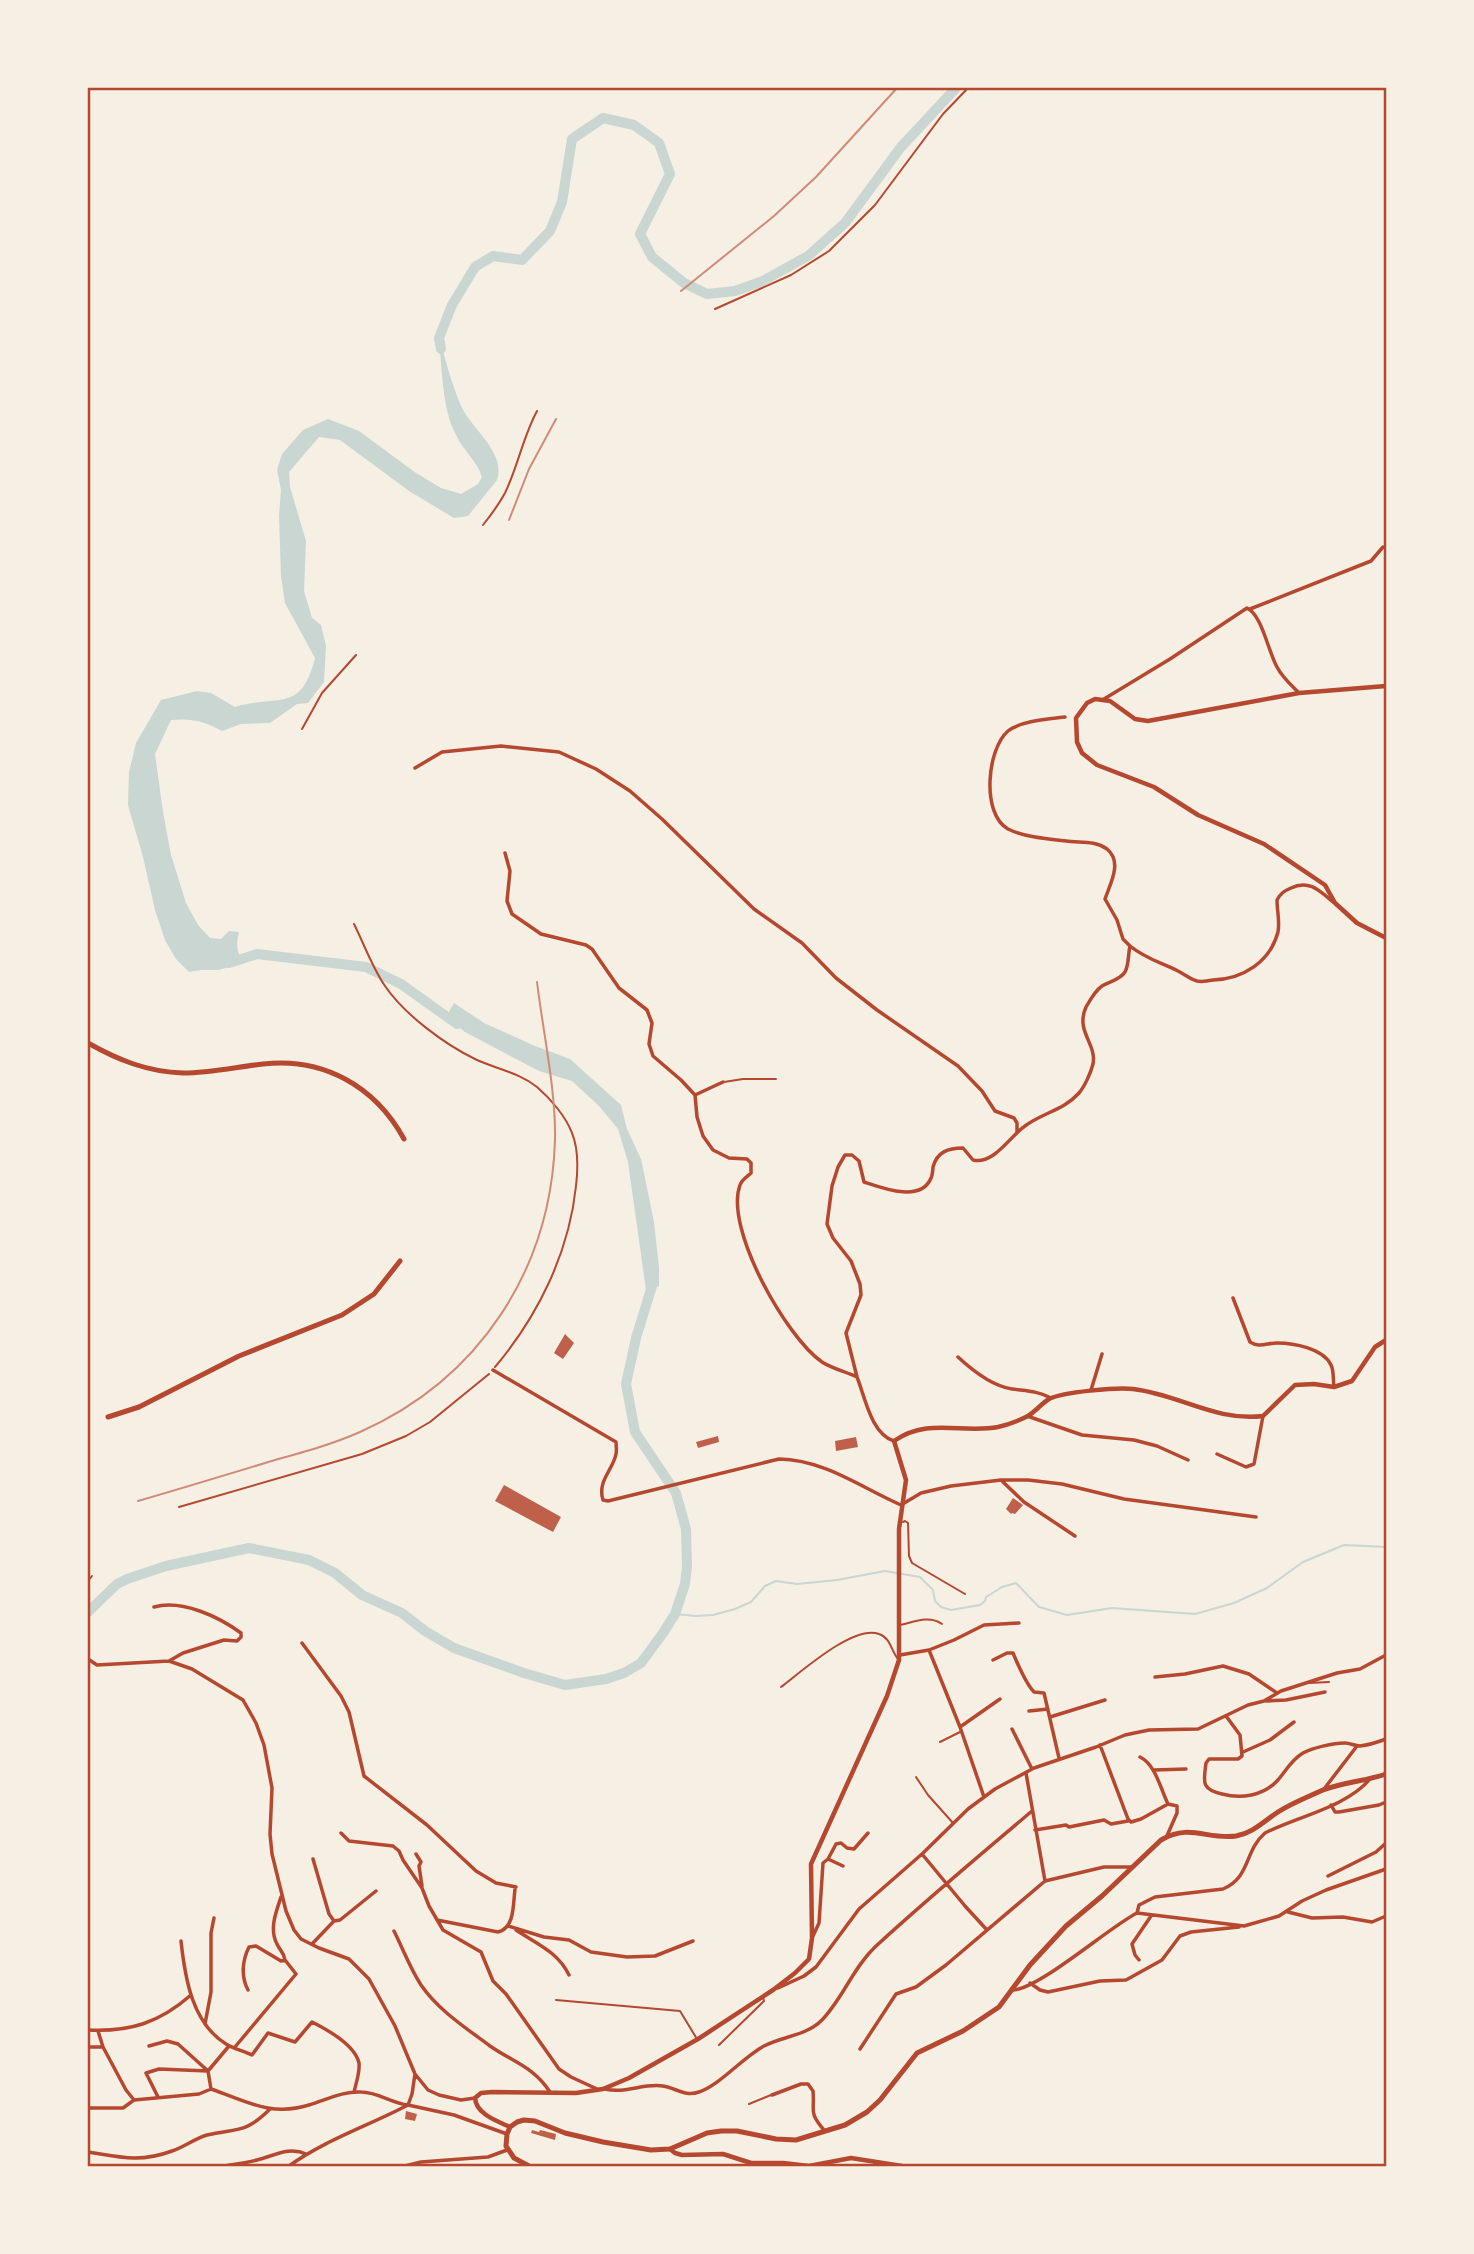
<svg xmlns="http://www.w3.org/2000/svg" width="1474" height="2254" viewBox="0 0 1474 2254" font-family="'DM Sans',sans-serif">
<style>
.water{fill:#c9d6d2}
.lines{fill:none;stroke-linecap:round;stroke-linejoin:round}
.stream{stroke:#c9d6d2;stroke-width:2}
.river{stroke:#c9d6d2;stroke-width:10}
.building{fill:#bf614a}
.path{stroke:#b5482f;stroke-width:2}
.service{stroke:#b5482f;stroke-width:2}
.minor{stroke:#b5482f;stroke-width:3.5}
.tertiary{stroke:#b5482f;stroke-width:4.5}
.primary{stroke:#b5482f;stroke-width:5}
.rail{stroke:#cf8b77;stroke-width:2}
.neatline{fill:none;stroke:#b5482f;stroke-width:2.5}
</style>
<rect width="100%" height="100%" fill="#f6efe4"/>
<path class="water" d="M439,338c7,23 13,48 23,70 11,22 44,45 35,72l-29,36 -14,2 -45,-27 -69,-51 -21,-3 -30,35 1,15 16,54 -2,50 8,27 9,7 5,21 -2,36 -16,21 -11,1 -27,19 -29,1 -19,7c-18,-10 -31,-13 -51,-11l-16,34 8,58 8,43 15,48 12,22 12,13 11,1 8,-8 10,1c-3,12 -3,22 6,31l-27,7h-17l-12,2 -13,-13 -11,-19 -10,-30 -12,-53 -15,-52 1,-33 7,-29 25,-43 36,-9 14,2 24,14c43,-13 66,7 80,-49l-30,-55 -4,-27 -2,-60 2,-26 -4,-20 5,-16 21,-24 25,-11 31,12 57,42 25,15 20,6 17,-10 4,-7c-5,-16 -19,-27 -26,-42 -14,-26 -14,-67 -17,-97z
M454,1003l30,20 51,23 35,13 51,46 6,24 14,30 13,63 5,46v18l-13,4 -18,-128 -10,-33 -19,-23 -27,-25 -33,-10 -74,-39 -19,-15z"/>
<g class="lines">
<path class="stream" d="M675,1614l21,2 17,-1 22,-6 16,-7 14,-16 11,-5 21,3 40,-4 48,-9 35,6 13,13 2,11 6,6 10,3 29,-5 5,-4 1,-4 16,-10 14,-4 23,24 28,8 45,-7 83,6 39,-11 33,-15 36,-26 41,-17 42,2"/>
<path class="river" d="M441,349l-2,-11 13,-33 23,-38 18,-11 29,4 28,-29 12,-29 10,-63 31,-21 31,7 25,18 11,31 -30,60 12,23 32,26 23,11 28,-3 28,-10 45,-25 37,-33 56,-76 55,-59
M229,963l28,-9 109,13 35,17 56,40
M88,1612l29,-28 10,-5 39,-13 83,-18 60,12 26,13 27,22 40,18 23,18 29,17 70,25 41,12 41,-6 18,-6 17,-10 22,-30 12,-19 10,-30 2,-17 -1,-38 -10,-36 -41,-61 -9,-48 10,-46 16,-52 -1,-10"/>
</g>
<path class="building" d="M565,1334l9,9 -11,16 -9,-6z
M718,1436l1,6 -21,6 -2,-6z
M856,1437l2,10 -22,4 -1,-10z
M504,1485l57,32 -8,15 -58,-31z
M1013,1498l10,7 -8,9 -3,-1 -1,1 -5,-5z
M406,2111l11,3 -2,7 -10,-2z
M532,2130l7,2 1,-2 16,4 -1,6 -24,-7z"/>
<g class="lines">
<path class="path" d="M715,309l76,-34 38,-24 46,-46 68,-91 25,-26
M483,525c8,-10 16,-21 22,-32 13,-27 18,-56 32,-82
M302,729l20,-36 34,-38
M354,924c10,20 18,43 31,62 19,28 59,58 90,73 21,10 43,13 62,28 14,12 29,30 35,46 7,17 6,36 4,53 -7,67 -38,130 -81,181
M179,1507l183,-53 44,-18 24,-14 59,-48
M88,1581l4,-5"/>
<path class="service" d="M724,1082l19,-3h33
M903,1522l2,-1 3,2 1,33 3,7 53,31
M900,1625c14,-3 29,-10 42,-1
M1309,1683l20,-1
M781,1687c20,-15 73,-63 98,-53 12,4 12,17 19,25
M940,1742l20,-10
M916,1777l12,18 25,28
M556,2000l124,11 17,28
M719,2045l45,-44 -1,-4
M749,2104l22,-9"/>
<path class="minor" d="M1250,609l121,-48 12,-14
M1104,699l66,-40 77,-51c15,7 21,43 30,59 5,10 14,18 22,26
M1065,717c-16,2 -45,4 -57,14 -21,18 -27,83 0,98 16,8 40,10 58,12 14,2 29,-1 41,8 16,13 3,35 -2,50l12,21 6,19 7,7
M415,768l27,-16 59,-6 58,6 37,17 34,22 32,28 92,90 48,34 34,35 41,32 81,56 24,25 13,20 19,7 3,5v9
M505,853l5,18 -3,30 5,13 29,20 45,11 6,4 27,39 28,22 5,13 -3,21 4,12 28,24 14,15 2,22 6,19 10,14 16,8 18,1 4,4v10c-4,4 -9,6 -11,12 -16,43 46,152 82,177 9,6 24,10 35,15 8,20 14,57 37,64
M695,1095l28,-13
M1233,1298l17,44c9,6 17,1 27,1 16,0 46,5 54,22 3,5 2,16 3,22
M958,1357c15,14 34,29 54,32 14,2 26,2 39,9
M493,1370l123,72c0,4 1,8 0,12 -3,16 -19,27 -13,46l5,1 171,-42c46,1 81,28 122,46l20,-12 30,-7 50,-6h27l34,4 62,15 132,18
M857,1377l-11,-44 15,-38 -1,-11 -9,-23 -18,-23 -6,-14 5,-38 6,-19 7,-12h7l7,6 5,21c18,6 57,21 67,-4 1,-1 2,-9 2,-11 4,-15 15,-19 30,-19l10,12c21,5 37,-24 52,-34 17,-13 39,-16 54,-33 6,-7 12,-21 14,-29 4,-20 -18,-33 -7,-57 4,-7 10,-17 16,-21 8,-5 18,-6 23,-14 4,-7 3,-18 5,-26 16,13 30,16 48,25 6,3 12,8 19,10 4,1 11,0 16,-1 30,-1 57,-18 65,-48 2,-11 -1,-21 -1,-32 4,-7 7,-9 14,-12 18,-9 29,3 42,14
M1091,1390l11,-36
M1027,1416l55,19 52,5 23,6 31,14
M1217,1454l29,13 8,-3 9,-48
M1003,1482l21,20 51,34
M154,1607c28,-8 65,10 87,26v4l-4,4 -13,-1 -41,13 -14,8
M302,1643l39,53 8,16 15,64 63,49 49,46 20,12 20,4
M929,1650l31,77 24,70
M900,1655l29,-5 25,-10 30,-15 35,-2
M88,1659l9,6 72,-4 23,8 51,31 13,23 8,22 8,43 -2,46 2,20 14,57 8,19 7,9 18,9 30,11 20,20 26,47 20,48 13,16 11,5 22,5 14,-2
M993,1660l14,-7h6c5,12 13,31 21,39l10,1 15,65
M1155,1677l30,-3 38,-8 26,8 28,19
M1266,1701l20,-1 39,-8
M1029,1711l19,-2
M1226,1716l14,19 2,21 -4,3h-29l-3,4c-2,18 -6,26 16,31 19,5 41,2 55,-13 9,-10 14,-21 26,-28 9,-5 30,-10 42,-10 5,0 10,3 15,3 10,-1 18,-4 26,-7
M1050,1717l55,-17
M960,1727l40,-28
M1012,1729l20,40
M1100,1745l28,74 3,3 10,-3 27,-15 9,2v7l-11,25
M1243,1752l27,-12 24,-18
M1140,1757c16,8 20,31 28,47
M1154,1770l32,-1
M1026,1773l19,108
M1324,1789l33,-43
M1331,1805l4,7h4l40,-7 7,-3
M1035,1830l31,-5 3,2 35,-7 7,4 17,-3
M341,1833l8,8 44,5 6,5 4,9 19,28 7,18 14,24 38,22 12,29 13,13 53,75 12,8 26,12
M416,1854l5,8 -2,4 3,20
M922,1854l43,52 22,24
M313,1859l16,55 5,7
M828,1859l15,7
M1328,1876l48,-24 10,-9
M1288,1912l24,6 31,-1 29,5 14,-6
M1137,1913l2,-8 16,-8 68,-8c28,-12 21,-38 42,-56 31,-16 82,-26 105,-54
M437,1920l61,12c17,-4 15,-28 17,-43
M508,1926l36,11 25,3 22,12 36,5 28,-1 38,-15
M516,1930c21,14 42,22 53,45
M394,1931c9,18 16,37 27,54 17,25 45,43 69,61 23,16 44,21 60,46
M813,1936l6,-13 4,-60 5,-4 8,-15 5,-1 6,5 7,1 14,-16
M181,1941c4,37 11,82 45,103 8,5 18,7 26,11l16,-22 27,9 17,-20c16,8 43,23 47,41 1,10 -3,20 -5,29
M312,1944l22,-23 6,-1 36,-29
M1139,1960l-4,-5 -3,-11 19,-28
M1030,1983l10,7 8,2 52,-11 26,-1 36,-20 18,-24 11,-4 48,-5
M778,1988l26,-12 12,-9 43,-58 63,-55 46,-45 27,-20 39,-21 62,-21 29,-12 24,-5 49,-1 50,-24 16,-4 17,-10 56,-18 23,-4 26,-14
M248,1990c-7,-13 -6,-29 1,-43l7,-1 25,15 4,-1c-1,-8 -5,-9 -8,-16 -8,-15 -1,-32 4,-47
M1012,1990c25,1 97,-63 125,-77l107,13 35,-10 23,-15 24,-11 60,-21
M205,2024l6,-32v-59l3,-15
M88,2030c42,2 71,-7 103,-35
M98,2031l5,16
M149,2046l18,-5 11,3 30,27 3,18
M88,2047h15l23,43 8,10
M235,2047l61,-73 -11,-14
M860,2049l36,-55 20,-7 30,-22 99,-84 59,-14h28
M605,2089c20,5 38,-6 58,-3 13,2 22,11 36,6 21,-7 43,-34 65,-46 19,-10 42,-10 58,-26 21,-22 31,-52 53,-73 51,-47 104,-91 157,-136
M772,2095l29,-11h7l5,7c2,21 -5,20 11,39
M158,2097l-12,-24 13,-4 49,2 21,-25
M88,2108h35l11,-8 65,-6 12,-5c35,12 60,28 98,16 17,-5 34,-14 52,-13 17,0 30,11 47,13l4,-11 3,-20
M88,2152c31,5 52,11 84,-1 12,-4 22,-12 35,-16 30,-7 38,-1 63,-26
M224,2166c11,-2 22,-3 33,-6 17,-4 32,-14 49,-6
M289,2166c34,-25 81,-41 119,-61l46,10 53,19
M405,2166l16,-4 67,-5 19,-7"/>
<path class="tertiary" d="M1386,686l-87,7 -151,28 -13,-2 -25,-18 -15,-2 -8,4 -11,15 1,24 5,11 15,12 57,22 44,28 66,29 61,41 10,18 22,20 29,15
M510,2127c-13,-6 -34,-13 -35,-29l6,-5 11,-1 84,1 27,-4 26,-11 69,-39 75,-49 22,-17 14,-14 3,-21 -1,-74 76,-168 12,-36v-131l7,-49 -12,-39c34,-24 68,-7 104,-14 9,-2 22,-7 30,-11 8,-5 13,-12 21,-17 14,-7 68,-12 84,-10 45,5 83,33 130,27l32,-31 19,-1 20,3 18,-6 23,-34 11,-7
M670,2149l5,4 7,2 41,-1 28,9h32l26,3
M809,2166l42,-8 51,8"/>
<path class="primary" d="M88,1043c30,17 60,29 95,30 27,0 53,-6 80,-9 60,-7 112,22 141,75
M108,1417l31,-10 100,-51 103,-41 32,-21 26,-33
M529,2166l-15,-8 -8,-12 1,-12 3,-7 7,-5 7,-2 11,1 30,12 38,9 48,8 19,-1 37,-16 14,-2h16l39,8 20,1 49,-15 22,-13 13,-12 37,-47 46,-22 36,-24 31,-42 36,-39 36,-30 59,-56c29,-17 46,0 75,-4 17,-3 28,-15 42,-24 14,-9 30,-15 45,-22 20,-8 43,-9 63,-16"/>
<path class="rail" d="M681,291l93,-75 42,-39 81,-89
M509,520l20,-51 27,-50
M138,1501c45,-13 91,-27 137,-41 29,-8 58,-16 85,-28 119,-53 191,-162 195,-292 1,-50 -12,-108 -18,-158"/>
</g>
<rect width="1474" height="2254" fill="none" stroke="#f6efe4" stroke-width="178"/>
<rect x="89" y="89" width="1296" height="2076" class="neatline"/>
</svg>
